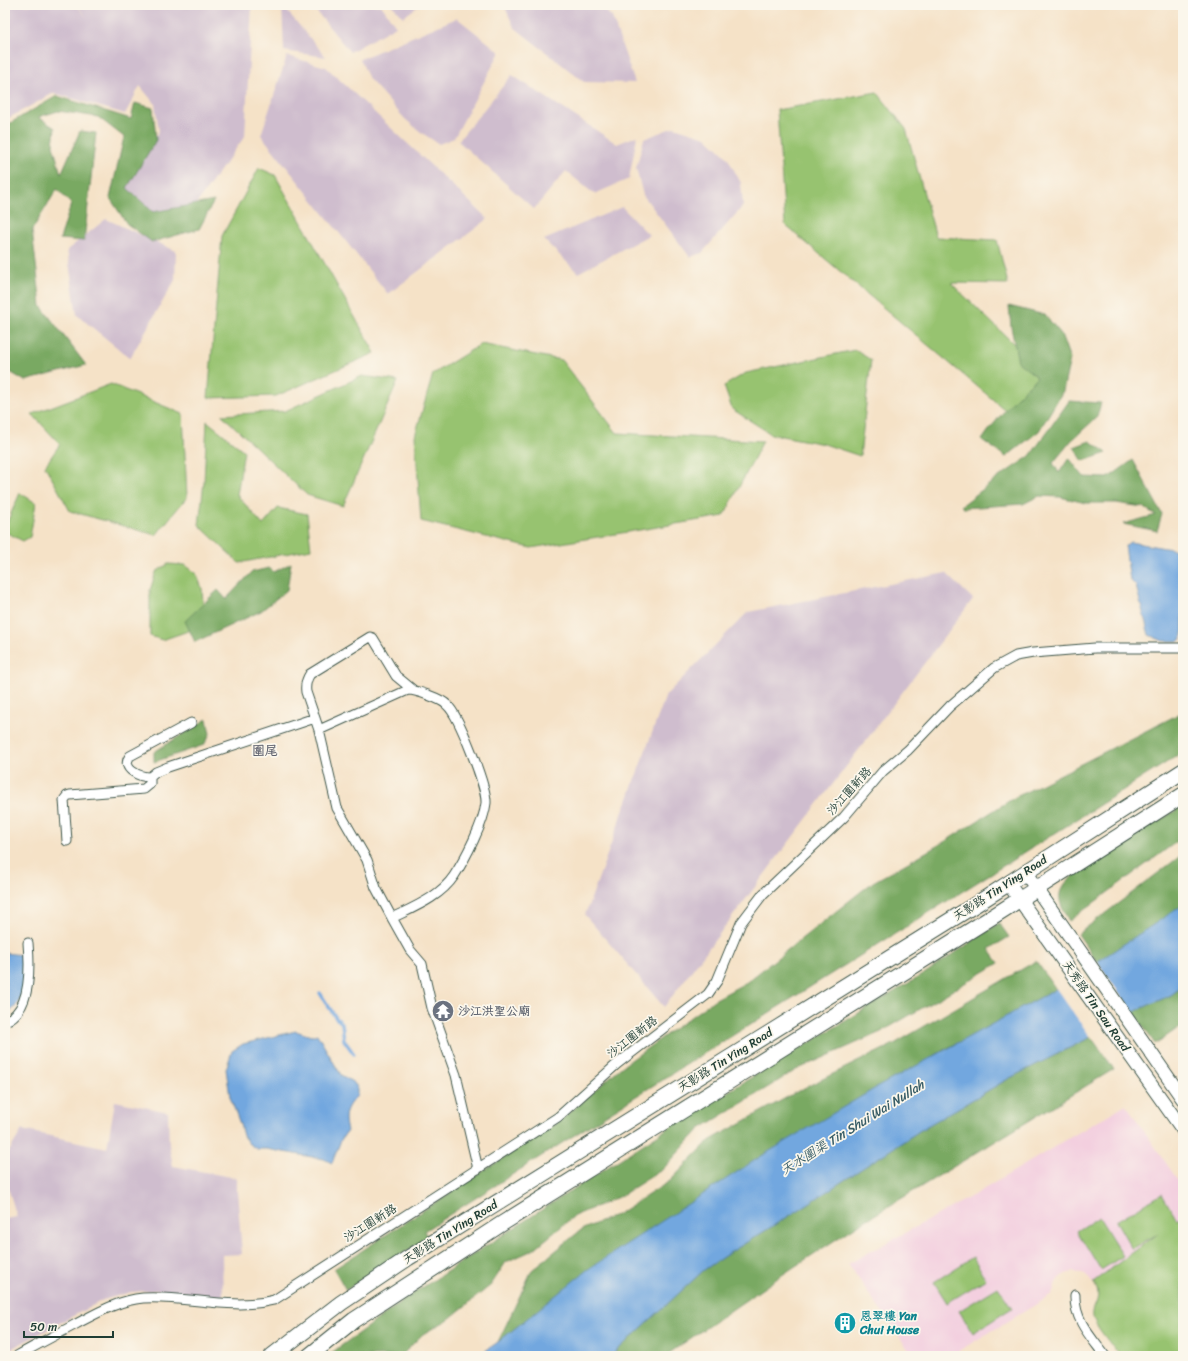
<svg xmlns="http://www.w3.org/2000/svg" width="1188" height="1361" viewBox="0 0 1188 1361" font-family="Sriracha,'LXGW WenKai TC',sans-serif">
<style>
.built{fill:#f3cfdf}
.industrial{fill:#cfbdce}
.green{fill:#97c370;stroke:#5b8052}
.forest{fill:#79a962;stroke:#4c734b}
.water{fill:#72a7df;stroke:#48728a}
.pier{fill:#f5e2c7}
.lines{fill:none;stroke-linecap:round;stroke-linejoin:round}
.stream{stroke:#72a7df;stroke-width:3.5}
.street-casing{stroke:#3f564a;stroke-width:11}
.secondary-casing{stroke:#3f564a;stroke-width:15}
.primary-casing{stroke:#3f564a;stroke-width:17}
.street{stroke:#fff;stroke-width:9}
.secondary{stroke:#fff;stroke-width:13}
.primary{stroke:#fff;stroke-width:15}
.labels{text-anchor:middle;stroke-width:3.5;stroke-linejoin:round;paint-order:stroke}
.street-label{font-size:12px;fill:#1f3d34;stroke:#fbf7ec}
.worship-label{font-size:12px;font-weight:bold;fill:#5b616d;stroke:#fbf7ec;text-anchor:start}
.culture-label{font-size:12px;font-weight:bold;fill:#0d838f;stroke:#fbf7ec;text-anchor:start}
.neighbourhood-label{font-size:13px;font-weight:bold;fill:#5e616e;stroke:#fbf7ec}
.water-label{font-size:13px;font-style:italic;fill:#385d67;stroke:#fbf7ec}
</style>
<rect width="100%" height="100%" fill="#fbf7ec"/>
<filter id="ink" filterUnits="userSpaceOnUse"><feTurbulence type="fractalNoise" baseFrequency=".025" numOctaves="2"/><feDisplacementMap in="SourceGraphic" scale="8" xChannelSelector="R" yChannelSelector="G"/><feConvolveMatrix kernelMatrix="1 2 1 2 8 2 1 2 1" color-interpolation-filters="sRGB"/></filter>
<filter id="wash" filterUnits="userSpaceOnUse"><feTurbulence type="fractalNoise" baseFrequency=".012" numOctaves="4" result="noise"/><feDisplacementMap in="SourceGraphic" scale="16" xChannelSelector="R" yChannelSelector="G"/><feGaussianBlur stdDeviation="0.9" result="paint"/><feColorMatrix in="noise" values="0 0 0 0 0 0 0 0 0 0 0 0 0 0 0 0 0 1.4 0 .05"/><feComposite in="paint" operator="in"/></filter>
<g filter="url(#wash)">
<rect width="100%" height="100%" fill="#f5e2c7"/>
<path class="built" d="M1126,1104l57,84v28l-90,66 -8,-7 -6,-2 -7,-1 -7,2 -9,8 -4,13 -102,61h-37l-65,-92 126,-69z"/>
<path class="industrial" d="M5,5h71l12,14 -11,-14h175l-7,131 -69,96 -56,-36 39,-65 -4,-27 -15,-18 -15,28 -71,-21 -49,27z
M282,5l44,52 -42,-6z
M311,5h70l15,21 -46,26z
M392,5h28l-17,12z
M504,5h96l12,12 23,66 -51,-1 -70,-55z
M457,18l43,34 -46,86 -15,6 -17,-11 -17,-14 -36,-40 -9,-20z
M287,56l39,11 162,152 -100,75 -127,-159z
M512,75l105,69 20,-8 -8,43 -35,15 -28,-23 -32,38 -76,-68z
M674,127l32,10 21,20 14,26 2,23 -41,47 -12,4 -47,-62 -7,-27 8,-29z
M622,207l27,28 -71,38 -34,-33z
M106,219l70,32 -1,29 -45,78 -53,-43 -10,-65z
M946,573l27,26 -309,408 -79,-92 81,-220 82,-83z
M115,1101l53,11 1,33 4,21 63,12 6,76 -20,1 1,42 -63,-7 -29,2 -28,8 -98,52v-133l12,-2 -12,-39v-20l17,-28 85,18z"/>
<path class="green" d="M877,92l29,37 30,108 61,3 11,44 -57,-1 99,96 -40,35 -225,-189 -8,-115z
M259,168l16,7 100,178 -99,43 -68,2 14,-162z
M481,344l80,16 56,73 146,8 -39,75 -193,32 -110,-27 -6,-85 18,-62z
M855,350l16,10 -11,96 -36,-12 -53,-10 -39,-25 -8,-23 22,-13z
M362,376l36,5 -55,125 -36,-11 -85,-80 63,-4z
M111,384l72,30 4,83 -31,38 -86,-24 -25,-45 15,-22 -28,-30z
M207,421l37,30 -7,44 26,30 15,-17 29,6 4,35 -72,14 -40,-38 5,-43z
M20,493l16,10 -6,34 -7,4 -18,-9v-5z
M168,564l17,1 11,8 6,15 1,15 -12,27 -29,10 -12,-4v-46l6,-18z
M1162,1194l15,26 6,-4v137l-4,3h-59c-7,-9 -22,-27 -26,-36 -6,-13 12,-20 -1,-38l66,-49 -27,16 -16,-28z
M1099,1217l24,39 -22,14 -24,-39z
M973,1257l13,22 -39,24 -13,-21z
M998,1287l14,21 -39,25 -14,-22z"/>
<path class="forest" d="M57,96l74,23 4,-16 18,5 3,32 -29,48 26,24 61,-11 -15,28 -47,13 -25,-18 -17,-26 14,-61 -26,-20 -40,-6 -20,6 17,11 -2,17 8,29 19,-43 16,2 -12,108 -24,-2 11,-35 -14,-15 -25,41 9,76 45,59 -61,16 -20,-12v-243z
M1009,306l36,9 16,19 9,25 -7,32 -24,40 -33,26 -24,-17c17,-25 34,-42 55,-63l-19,-15 -7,-35z
M1069,401l32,2 -4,14 -26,24 -18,22 6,10 10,-15 15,19 24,1 25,-18 29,54 -5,17 -34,-7 33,-9 -13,-8 -27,-4h-30l-26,-6 -21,-1 -16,8 -60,4 -2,-2 38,-29 31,-21z
M1090,441l17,12 -24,8 -9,-14z
M291,563l-4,27 -26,21 -66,31 -10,-21 33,-31 8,9 26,-27 17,-4 5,4z
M1183,712v40c-252,161 -507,317 -759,479l4,7 -82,52 -12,-21 227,-149 59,-52 94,-68 33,-18 126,-100 71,-40 68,-43z
M207,719l3,15 -6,11 -50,17v-10z
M1183,806v31l-114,84c-15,-26 -12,-31 9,-50z
M1183,854v52l-86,56 -19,-28z
M999,923l10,14 -20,12 10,14 -118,69 -85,38 -96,59 -37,40 -44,28 -45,19 -41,34 -27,12 -15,23 -42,34 -26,15 -22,22h-74l87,-63 132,-86 133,-86 248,-149z
M1036,961l20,28 -69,39 -45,23 -406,261 -38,30 34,-72 49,-40 37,-16 52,-33 39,-40 91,-51 94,-46z
M1183,986v42l-6,1 -22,15 -22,-32 38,-17z
M1091,1037l23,32 -256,156 -73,48 -120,83h-54l93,-86 19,-13 74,-46 130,-85 81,-47z"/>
<path class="water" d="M1130,542l47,8 6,2v84l-4,5h-16l-14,-6 -13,-49 -6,-6 -5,-34z
M1183,905v81l-12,9 -33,15 -47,27 -83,42 -81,47 -130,85 -74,46 -19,13 -93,86h-133l20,-14 89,-72 176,-115 111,-66 182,-100z
M5,953l18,2c1,5 2,11 3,16 0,15 -5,37 -21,43z
M296,1031l15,5 6,-2 24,41 13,8 3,4v9c-12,11 -14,20 -10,35l-6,9 -9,23 -8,-4 -58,-10h-9l-8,-5 -6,-8 -3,-12 -10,-27 -4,-28 6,-18 11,-7z"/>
<path class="pier" d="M1096,960l38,54 -42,25 -37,-52z"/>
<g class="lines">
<path class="stream" d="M320,993l16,25 6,5 2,17 10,14"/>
</g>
</g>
<g filter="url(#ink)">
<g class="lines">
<g class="street-casing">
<path id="street" d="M413,690l-17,-14 -23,-38 -3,-1 -60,37c-4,6 -5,11 -4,18l13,38 18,78 30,52 9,28 16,30 18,32 12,14 10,44 24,67 22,94
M191,723l-61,33c-10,13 10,21 20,21l6,-5 12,-5 147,-49
M319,730l89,-40c8,0 34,9 39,15 12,10 40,83 39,98 -2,20 -21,56 -32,73 -14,21 -40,31 -62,42
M67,841l-3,-41 3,-4 3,-1 74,-6 6,-5v-7
M5,1021c27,-10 25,-55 23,-78
M1075,1295c-1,25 16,42 30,61
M17,1356c19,-11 39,-21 59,-32 21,-11 43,-24 67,-26 43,-3 88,13 131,2l284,-183 59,-53 91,-70 9,-13 24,-58 22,-29 81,-77 39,-46 25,-21 42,-44 44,-38 22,-12 17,-3 62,-5h88"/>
</g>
<g class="secondary-casing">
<path id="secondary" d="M1025,872l158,227
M1008,883l175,247"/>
</g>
<g class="primary-casing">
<path id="primary" d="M272,1356l69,-53 67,-45 570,-355 205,-132
M309,1356l45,-36 149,-97 497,-311 183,-117"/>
</g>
<use href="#street" class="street"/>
<use href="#secondary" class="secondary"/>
<use href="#primary" class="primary"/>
</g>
</g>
<defs>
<g id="temple-disc" transform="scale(1.15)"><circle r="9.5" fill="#6b7280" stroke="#fbf7ec"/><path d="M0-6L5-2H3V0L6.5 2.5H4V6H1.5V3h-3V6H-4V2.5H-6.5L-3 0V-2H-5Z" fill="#fff"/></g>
<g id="building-disc" transform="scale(1.15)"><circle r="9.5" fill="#0f9aa8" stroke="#fbf7ec"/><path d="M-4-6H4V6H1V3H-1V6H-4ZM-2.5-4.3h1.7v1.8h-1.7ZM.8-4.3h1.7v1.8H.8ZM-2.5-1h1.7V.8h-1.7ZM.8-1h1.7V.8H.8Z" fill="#fff"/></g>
</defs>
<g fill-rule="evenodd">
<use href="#temple-disc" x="443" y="1011"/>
<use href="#building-disc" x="845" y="1323"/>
</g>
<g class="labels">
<g class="street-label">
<text transform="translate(849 791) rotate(-48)" y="4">沙江圍新路</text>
<text transform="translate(1000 888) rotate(-33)" y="4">天影路 Tin Ying Road</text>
<text transform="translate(1096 1006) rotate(55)" y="4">天秀路 Tin Sau Road</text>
<text transform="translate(632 1037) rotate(-38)" y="4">沙江圍新路</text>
<text transform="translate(725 1060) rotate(-32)" y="4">天影路 Tin Ying Road</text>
<text transform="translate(370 1223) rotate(-32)" y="4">沙江圍新路</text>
<text transform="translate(450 1232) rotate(-32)" y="4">天影路 Tin Ying Road</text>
</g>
<g class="worship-label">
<text x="458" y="1015">沙江洪聖公廟</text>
</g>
<g class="culture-label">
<text x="860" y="1320">恩翠樓 Yan<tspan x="860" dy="14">Chui House</tspan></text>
</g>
<g class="neighbourhood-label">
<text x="265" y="755">圍尾</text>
</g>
<g class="water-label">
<text transform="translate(852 1127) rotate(-32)" y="5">天水圍渠 Tin Shui Wai Nullah</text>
</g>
</g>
<rect width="1188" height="1361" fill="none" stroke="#fbf7ec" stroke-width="20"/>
<path d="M24 1331v6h89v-6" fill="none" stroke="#1f3d34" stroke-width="2"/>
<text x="30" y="1331" font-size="12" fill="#1f3d34" stroke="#fbf7ec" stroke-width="3" paint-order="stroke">50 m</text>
</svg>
